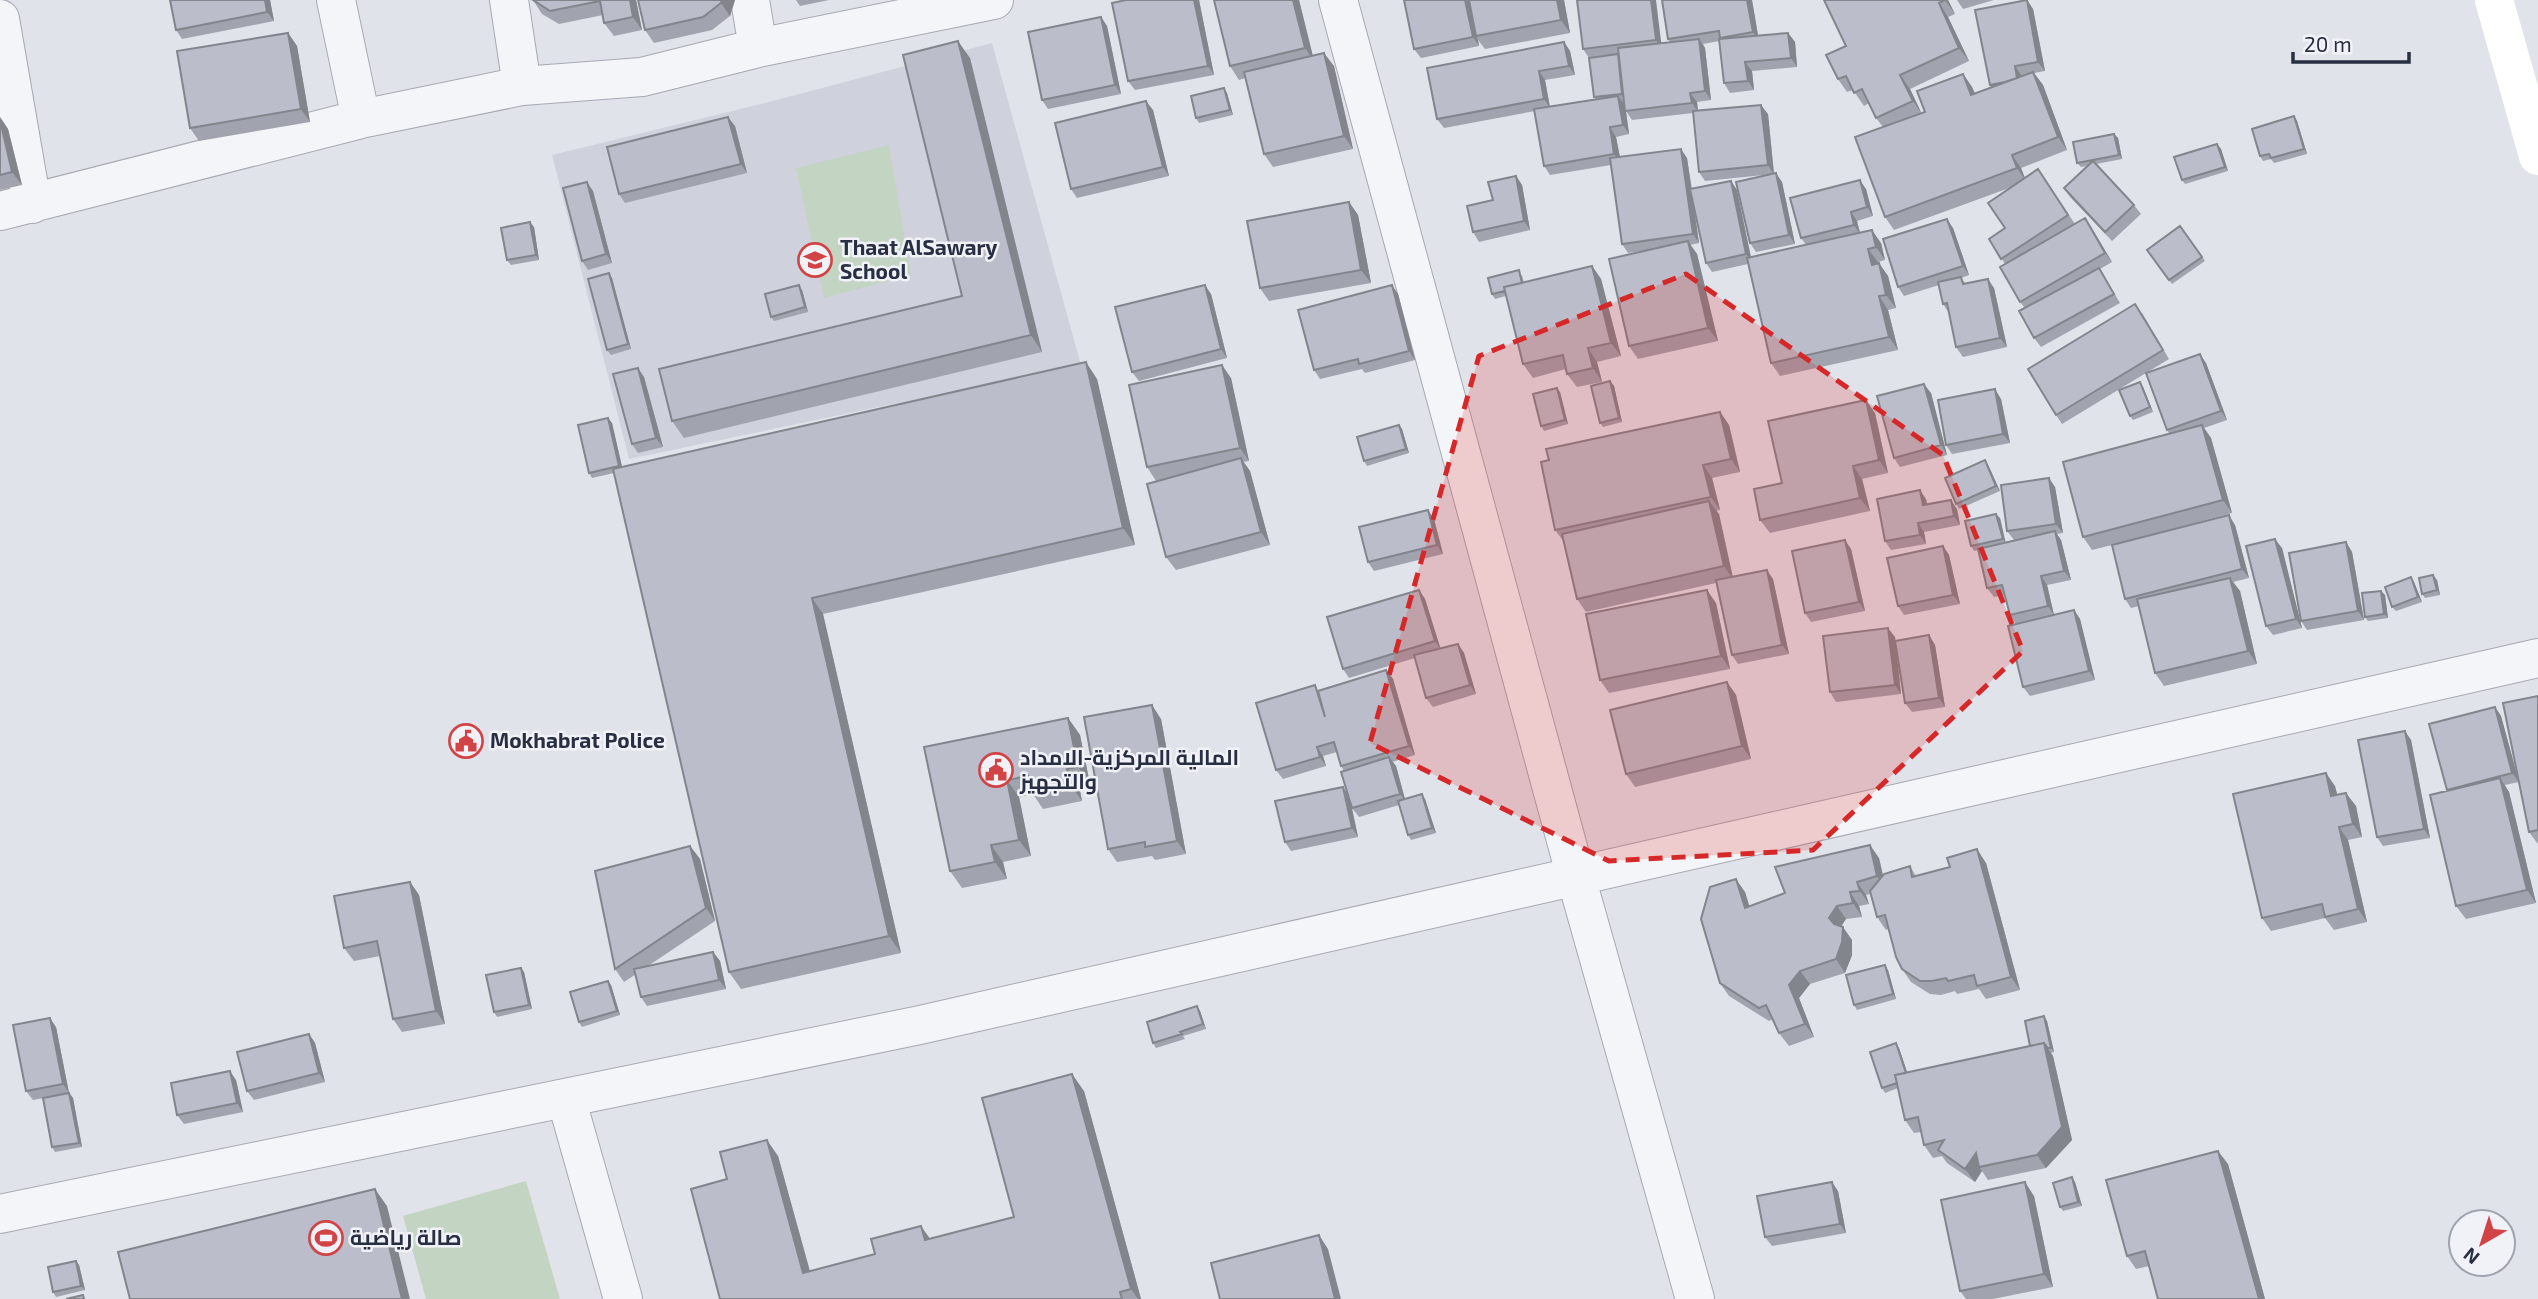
<svg xmlns="http://www.w3.org/2000/svg" width="2538" height="1299" viewBox="0 0 2538 1299" font-family="'Exo 2',Cairo,sans-serif">
<style>
.built{fill:#cfd2dc}
.green{fill:#c4d4c2}
.lines{fill:none;stroke-linecap:round;stroke-linejoin:round}
.street-casing{stroke:#a6a9b4;stroke-width:40}
.street{stroke:#f4f5f8;stroke-width:38}
.secondary{stroke:#fff;stroke-width:38}
.wall{fill:#a1a3ae}
.shaded-wall{fill:#83858d}
.building{fill:#bbbeca;stroke:#83858d;stroke-width:2}
.marked{fill:#d62828;fill-opacity:0.2;stroke:#d62828;stroke-width:5;stroke-dasharray:14 9;stroke-linejoin:round}
.labels{text-anchor:middle;stroke-width:5;stroke-linejoin:round;paint-order:stroke}
.poi-label{font-size:21px;font-weight:bold;fill:#292f42;stroke:#f0f2f7;text-anchor:start}
</style>
<rect width="100%" height="100%" fill="#e1e3ea"/>
<path class="built" d="M992,43l89,322 -452,94 -77,-304 217,-53z"/>
<path class="green" d="M889,145l22,130 -87,23 -28,-130z
M526,1181l34,118h-134l-23,-83z"/>
<g class="lines">
<g class="street-casing">
<path id="street" d="M336,0l25,119
M509,0l13,86
M750,0l8,48
M1338,0l238,877 119,422
M0,19l32,185
M0,211l361,-92 161,-33 120,-9 116,-29 236,-48
M566,1098l57,201
M0,1214l920,-189 1618,-367"/>
</g>
<use href="#street" class="street"/>
<path class="secondary" d="M2494,0l44,156"/>
</g>
<path class="wall" d="M270,0l4,21 -92,18 -6,-9z
M533,0h103l6,30 -28,6 -10,-13 -1,-8 -44,9 -17,-10z
M638,0h97l-5,16 -18,14 -58,13 -9,-13z
M796,0h33l-29,6z
M1199,0l15,75 -79,15 -7,-9z
M1214,0h85l14,56 21,10 19,83 -80,18 -9,-13 -19,-76 -6,2 -9,-14z
M1564,0l6,33 -85,16 -7,-9 1,6 -58,12 -7,-9z
M1577,0l84,43 9,-1 -2,-3 84,-39 6,36 30,-3 7,9 2,25 -45,4 2,19 -24,3 -6,-10 -5,-42 -16,3 2,4 6,52 -14,2 1,9 70,3 6,59 8,9 13,62 -39,8 -6,-9 14,-68 -59,6 -6,-9 -6,-59 -61,7 -6,-9 3,23 -13,3 4,20 67,1 5,31 39,-8 6,9 14,67 55,-12 -5,-7 65,-49 7,27 -16,5 3,11 21,11 4,17 -7,2 10,14 8,32 -8,2 10,40 -118,26 -9,-13 -23,-99 -36,8 -6,-9 -12,-53 5,33 -9,2 7,9 21,87 -80,18 -9,-13 19,-96 -20,3 -6,-9 -11,-79 -61,10 -6,-9 -9,-55 -91,17 -7,-9 127,-77 6,9 5,24 -30,5 5,27 46,-7 -2,-3 -5,-39 -6,-9z
M1824,0h124l7,14 -7,3 21,44 -59,28 11,24 4,-1 38,-38 9,13 3,6 16,-6 -1,-2 37,-85 6,9 12,62 -11,2 9,12 24,65 -46,18 4,10 13,-9 37,55 -9,6 25,-3 21,35 -12,7 20,34 -79,44 -7,-9 -9,-30 -5,-6 -15,-38 -16,-25 16,-11 7,-41 -118,43 -9,-13 -2,-90 -7,-9 -7,-15 -5,3 -11,-16 -6,2 -9,-13 8,-33z
M1957,0h37l-31,9z
M1101,17l6,9 14,68 -73,15 -6,-9z
M288,33l9,13 13,76 -111,19 -9,-13z
M970,58l72,294 -358,86 -12,-17 290,-125z
M1227,93l6,22 -34,8 -3,-5z
M1153,110l16,66 -92,22 -6,-9z
M2294,116l3,5 10,33 -33,9 -3,-4 -8,2 -3,-5z
M0,117l8,12 14,56 -22,5z
M735,126l12,47 -122,30 -6,-9z
M2114,134l4,4 4,21 -26,5 38,41 7,9 -29,27 -42,-44 -6,-9 24,-22 -7,1 -4,-4z
M2217,144l4,5 7,22 -43,13 -3,-4z
M1516,176l6,9 8,45 -51,12 -6,-10 20,-32z
M593,191l19,72 -24,7 -6,-9z
M1349,202l9,13 13,68 -102,18 -9,-13z
M2180,226l25,35 -33,23 -25,-34z
M534,227l5,33 -28,5 -4,-5z
M1953,228l16,47 -8,3 4,5 29,5 13,59 -44,10 -7,-10 -7,-34 -6,-9 -4,-19 -35,11 -6,-9z
M1592,266l9,13 20,77 -24,6 5,20 -25,5 -10,-13 -1,-5 -33,9 -10,-14 -17,-68 -11,3 -3,-5 30,-19 2,8z
M612,278l19,71 -20,6 -4,-5z
M802,290l6,22 -34,9 -3,-4z
M1211,294l16,64 -88,23 -7,-9z
M1398,294l17,66 -50,13 -3,-4 -42,10 -6,-9z
M2142,313l27,46 -107,65 -6,-9z
M2206,363l21,57 -23,8 7,10 21,75 -112,30 115,-18 14,53 -16,4 7,9 17,73 -93,22 -9,-13 -16,-67 -8,2 -6,-9 -13,-54 -20,5 -9,-13 86,-104 -2,-3z
M644,377l19,70 -25,6 -6,-9z
M1231,378l18,83 -6,1 7,9 20,74 -94,25 -10,-13 -10,-76 -9,-14z
M1097,379l38,166 -312,69 78,339 -160,36 -12,-17 -115,-499 -22,5 -3,-5 19,-55 4,5 10,44z
M1610,381l4,5 8,36 -19,5 -3,-4z
M2143,387l10,25 -20,8 -3,-4z
M1560,392l8,32 -24,7 -3,-5z
M1931,393l16,62 -47,12 -6,-9z
M2001,399l9,44 -58,11 -6,-9z
M1720,412l9,13 11,47 -28,6 8,32 -4,1 3,3 14,63 40,2 16,75 -51,10 -6,-9 -16,-72 -130,29 -9,-13 -13,-57 -9,-12 -6,-70z
M1875,413l13,60 -26,6 8,32 -100,22 -10,-13 22,-37z
M1399,425l3,4 7,24 -42,13 -3,-5z
M1988,465l12,26 -41,18 -3,-5z
M2055,487l8,46 -6,1 4,6 10,40 -24,5 7,30 -38,9 -6,-9 -5,-20 -11,2 -7,-9 -8,-38 -5,1 -3,-5 29,-28 5,24 17,-4 -8,2 -7,-9z
M1926,499l1,5 30,5 3,16 -36,7 2,12 -35,6 -6,-9z
M1434,519l9,35 -69,17 -6,-9z
M2346,542l6,10 12,68 -57,10 -6,-9z
M1943,546l6,9 11,49 -56,11 -6,-9z
M2282,548l20,80 -29,7 -7,-9z
M1851,549l14,62 -54,11 -6,-9z
M2411,577l3,5 8,20 -26,9 -4,-4z
M2437,580l3,15 -15,3 -3,-4z
M1419,590l6,9 15,49 18,-4 6,9 12,41 -43,13 -7,-9 -11,-40 -66,20 -6,-9z
M2381,591l4,4 3,23 -20,3 -3,-4z
M1716,603l14,66 -121,24 -9,-13z
M2074,610l6,9 15,61 -65,16 -7,-9z
M1929,635l6,10 10,62 -33,5 -7,-9z
M1895,637l6,57 -65,8 -6,-10z
M1386,670l7,9 22,76 -23,7 4,4 9,33h20l11,34 -25,7 -3,-5 -9,-30 -40,12 -7,-9 -1,-6 7,35 -67,14 -6,-9 58,-55 5,8 -4,-24 -3,-5 -4,-14 -14,4 3,10 -43,13 -7,-9 42,-79z
M1727,682l9,13 15,64 -116,28 -9,-13z
M2538,696v148l-9,-12z
M2495,707l6,9 18,66 -14,3 4,7 27,111 -70,16 -10,-13 -8,-115z
M1068,718l12,17 10,49 -11,2 3,15 -39,8 -10,-15 -14,3 12,59 -28,6 4,17 -45,9 -12,-17 -26,-124z
M1161,719l25,135 -31,6 -3,-4 -35,6 -9,-13z
M2411,740l19,98 -47,8 -6,-9z
M2335,786l2,9 19,11 6,31 -14,3 19,82 -33,8 -9,-12 -54,13 -9,-13z
M690,846l10,13 15,62 -67,45 65,-14 7,9 6,28 -79,17 -6,-9 -5,-23 -12,8 -9,-13z
M1879,858l4,17 27,-9 6,10 70,-13 34,127 -34,9 -7,-10 -22,5 -2,-3 -14,4 -11,-1 -19,-12 -9,-13 -14,-40 -2,1 -9,-13 -7,-23 -4,1 3,9 -10,2 3,11 -16,2 -5,7 11,14v15l-7,18 -35,11 -11,14 15,39 -25,9 -10,-13 -6,-14 -4,2 -40,-25 -9,-13 25,-91 4,14z
M410,882l9,13 26,129 -43,8 -9,-13 -13,-63 -26,5 -10,-13z
M1888,970l8,29 -39,11 -3,-5z
M524,972l8,37 -35,8 -3,-5z
M608,981l3,4 9,30 -38,12 -3,-5z
M1197,1006l3,5 6,18 -23,7 2,3 -29,9 -3,-5z
M2047,1021l7,31 -3,1 2,3 19,84 -26,28 -58,12 -6,-9 -7,11 -28,-19 -5,-7 -9,2 -9,-13 -3,-13 -7,1 -9,-13 -7,-32 -13,5 -3,-5 17,-40 8,24 123,-26z
M56,1027l13,66 -36,7 -7,-9z
M309,1034l6,9 10,39 -71,18 -7,-9z
M236,1080l7,32 -59,12 -7,-9z
M1084,1091l57,208h-421l7,-120 51,-23 32,115 204,-54z
M69,1093l4,5 9,49 -27,5 -3,-5z
M2228,1164l37,135h-107l-9,-33 -13,3 -9,-13z
M2075,1182l7,24 -19,5 -3,-4z
M1838,1191l8,42 -74,13 -7,-9z
M2034,1196l19,91 -60,12h-27l-6,-8z
M76,1261l3,4 6,25 -29,7 -3,-5z"/>
<path class="shaded-wall" d="M265,0h5l4,21 -7,-9z
M630,0h6l6,30 -9,-13z
M722,0h13l-5,16 -9,-13z
M1194,0h5l15,75 -6,-9z
M1293,0h6l15,61 -9,-13z
M1465,0h5l6,36 2,4 1,6 -6,-9z
M1557,0h7l6,33 -9,-13z
M1651,0h5l6,49 -6,-9z
M1747,0h5l7,41 -6,-9z
M1945,0h3l7,14z
M2027,0l6,9 12,62 -7,-9z
M1939,3l9,14 21,44 -10,-13z
M1101,17l6,9 14,68 -6,-9z
M288,33l9,13 13,76 -9,-13z
M1788,33l7,9 2,25 -6,-9z
M1699,39l6,9 6,52 -6,-9z
M958,41l12,17 72,294 -11,-17z
M1564,42l6,9 5,24 -6,-9z
M1324,53l10,13 19,83 -9,-13z
M1745,62l7,9 2,19 -6,-9z
M2015,66l6,9 3,14 -6,-9z
M1539,71l6,9 5,28 -6,-9z
M2033,72l10,13 24,65 -9,-13z
M1963,74l9,13 8,21 -9,-13z
M1900,75l10,14 12,25 -9,-13z
M1224,88l3,5 6,22 -3,-5z
M1690,93l7,9 1,10 -6,-9z
M1618,96l7,9 4,29 -6,-9z
M1146,101l7,9 16,66 -6,-9z
M1761,105l7,9 6,61 -6,-10z
M2294,116l3,5 10,33 -3,-5z
M0,117l8,12 14,56 -10,-13z
M728,117l7,9 12,47 -6,-9z
M1610,127l6,10 5,26 -7,-9z
M2114,134l4,4 4,21 -3,-4z
M2217,144l4,5 7,22 -3,-4z
M1681,149l6,9 12,85 -6,-9z
M2012,155l9,13 5,13 -9,-13z
M1776,173l6,9 13,62 -6,-9z
M1516,176l6,9 8,45 -6,-9z
M1860,180l6,9 7,27 -6,-9z
M1731,181l6,9 15,73 -6,-9z
M587,182l6,9 19,72 -6,-9z
M1349,202l9,13 13,68 -10,-13z
M1851,212l6,9 3,13 -6,-9z
M2085,218l6,9 21,35 -7,-9z
M1947,219l6,9 16,47 -6,-9z
M530,222l4,5 5,33 -3,-5z
M1872,230l9,13 4,17 -9,-13z
M1688,241l9,13 21,87 -10,-13z
M1868,249l10,13 3,16 -9,-13z
M1879,263l9,13 8,32 -10,-13z
M1592,266l9,13 20,77 -10,-13z
M609,273l3,5 19,71 -3,-5z
M1988,279l6,9 13,59 -7,-9z
M799,285l3,5 6,22 -3,-5z
M1205,285l6,9 16,64 -6,-9z
M1392,285l6,9 17,66 -6,-9z
M1879,296l9,14 10,40 -9,-13z
M1588,348l9,14 5,20 -9,-14z
M2200,354l6,9 21,57 -6,-9z
M1086,362l11,17 38,166 -12,-17z
M1222,365l9,13 18,83 -9,-13z
M638,368l6,9 19,70 -7,-9z
M1610,381l4,5 8,36 -3,-4z
M2140,382l3,5 10,25 -3,-5z
M1924,384l7,9 16,62 -6,-10z
M1557,388l3,4 8,32 -3,-4z
M1995,389l6,10 9,44 -7,-9z
M1866,400l9,13 13,60 -9,-13z
M1720,412l9,13 11,47 -9,-13z
M608,418l4,5 11,48 -4,-5z
M1399,425l3,4 7,24 -3,-4z
M2202,425l9,13 21,75 -9,-13z
M1241,458l9,13 20,74 -9,-13z
M1985,460l3,5 12,26 -4,-5z
M1703,465l9,13 8,32 -9,-13z
M1853,466l9,13 8,32 -10,-13z
M2049,478l6,9 8,46 -7,-9z
M1920,490l6,9 3,15 -6,-9z
M1951,500l6,9 3,16 -6,-9z
M1709,501l10,13 14,65 -9,-13z
M1428,510l6,9 9,35 -6,-9z
M1996,514l4,4 6,26 -3,-5z
M2229,515l6,10 14,53 -7,-9z
M1918,523l6,9 2,12 -6,-9z
M2055,531l6,9 10,40 -7,-9z
M2275,539l7,9 20,80 -6,-9z
M1845,540l6,9 14,62 -6,-9z
M2346,542l6,10 12,68 -6,-9z
M1943,546l6,9 11,49 -7,-9z
M1767,570l6,9 16,75 -7,-9z
M2433,575l4,5 3,15 -3,-5z
M2041,576l6,9 7,30 -6,-9z
M2411,577l3,5 8,20 -4,-5z
M2230,578l10,13 17,73 -9,-13z
M1419,590l6,9 16,51 -6,-9z
M1707,590l9,13 14,66 -9,-13z
M2381,591l4,4 3,23 -4,-4z
M812,598l11,16 78,339 -12,-17z
M2074,610l6,9 15,61 -6,-9z
M1888,628l7,9 6,57 -6,-9z
M1929,635l6,10 10,62 -6,-9z
M1458,644l6,9 12,41 -6,-9z
M1386,670l7,9 22,76 -6,-9z
M1727,682l9,13 15,64 -9,-13z
M1152,705l9,14 25,135 -9,-13z
M2495,707l6,9 18,66 -7,-9z
M1068,718l12,17 10,49 -12,-17z
M2405,731l6,9 19,98 -6,-9z
M1317,747l6,9 3,10 -6,-9z
M1389,757l7,9 10,37 -6,-9z
M1067,769l12,17 3,15 -12,-17z
M2326,773l9,13 6,23 -10,-13z
M2500,778l9,14 27,111 -9,-13z
M1007,780l12,17 12,59 -12,-16z
M1343,787l6,9 9,41 -6,-9z
M2346,793l10,13 6,31 -9,-13z
M1422,794l3,5 11,34 -4,-5z
M2339,827l9,13 19,82 -9,-13z
M991,845l12,17 4,17 -12,-17z
M1870,845l9,13 7,32 -9,-14z
M690,846l10,13 15,62 -9,-13z
M1977,849l9,14 34,127 -9,-13z
M1736,879l9,13 9,29 -9,-13z
M410,882l9,13 26,129 -9,-13z
M1857,882l9,13 3,9 -9,-13z
M1850,892l9,14 3,11 -9,-14z
M1837,906l9,13 -8,12 -9,-13z
M1843,927l9,13v15l-7,18 -9,-14z
M713,952l7,9 6,28 -7,-9z
M1885,965l3,5 8,29 -3,-5z
M521,968l3,4 8,37 -3,-4z
M1800,971l10,13 -11,14 15,39 -9,-13 -16,-39z
M608,981l3,4 9,30 -3,-4z
M1197,1006l3,5 6,18 -3,-5z
M2044,1016l3,5 7,31 -3,-4z
M50,1018l6,9 13,66 -6,-9z
M309,1034l6,9 10,39 -6,-9z
M1896,1043l3,5 12,36 -3,-4z
M2044,1043l9,13 19,84 -26,28 -9,-13z
M230,1071l6,9 7,32 -6,-9z
M1072,1074l12,17 57,208h-3l-7,-10z
M69,1093l4,5 9,49 -3,-4z
M767,1140l11,16 37,134 -12,-17z
M2218,1151l10,13 37,135h-6z
M1976,1153l3,14 3,4 -7,11 -10,-13z
M2072,1177l3,5 7,24 -4,-4z
M1832,1182l6,9 8,42 -6,-9z
M2025,1182l9,14 19,91 -9,-13z
M375,1189l12,17 23,93h-8z
M921,1226l12,17 -8,-3z
M1319,1235l9,14 13,50h-6z
M76,1261l3,4 6,25 -4,-4z"/>
<path class="building" d="M170,0h95l2,12 -91,18z
M533,0h97l3,17 -29,6 -4,-22 -50,10z
M638,0h84l-1,3 -18,14 -58,13z
M1126,0h68l14,66 -80,15 -16,-78z
M1214,0h79l12,48 -75,18z
M1404,0h61l8,37 -59,12z
M1469,0h88l4,20 -85,16z
M1577,0h74l5,40 -73,9z
M1662,0h85l6,32 -33,6 -1,-7 -51,8z
M1824,0h121l-6,3 20,45 -59,27 13,26 -37,17 -14,-29 -8,4 -8,-17 -8,3 -12,-24 20,-9z
M2027,0l11,62 -23,4 2,12 -12,4 -15,3 -15,-75z
M1101,17l14,68 -73,15 -14,-68z
M288,33l13,76 -111,19 -13,-77z
M1788,33l3,25 -46,4 3,19 -24,2 -5,-44z
M1699,39l6,52 -15,2 2,10 -67,8 -7,-63z
M958,41l73,294 -359,86 -13,-52 303,-73 -59,-241z
M1564,42l5,24 -30,5 5,28 -107,20 -10,-51z
M1324,53l20,83 -80,18 -20,-82z
M1618,54l4,40 -28,3 -5,-39z
M2033,72l25,65 -46,18 5,13 -132,49 -30,-80 70,-25 -8,-21 46,-17 8,21z
M1224,88l6,22 -34,8 -5,-22z
M1618,96l5,29 -13,2 4,27 -70,12 -10,-57z
M1146,101l17,66 -92,22 -16,-66z
M1761,105l7,60 -69,7 -6,-61z
M2294,116l10,33 -33,9 -2,-4 -9,2 -8,-27z
M728,117l13,47 -122,30 -12,-47z
M0,120l12,52 -12,3z
M2114,134l5,21 -42,8 -4,-21z
M2217,144l8,23 -43,13 -8,-23z
M1681,149l12,85 -71,10 -12,-86z
M2093,161l41,44 -29,27 -41,-44z
M2038,169l30,46 -67,44 -12,-20 16,-11 -17,-25z
M1776,173l13,62 -39,8 -14,-61z
M1516,176l8,45 -51,11 -6,-26 26,-6 -5,-18z
M1860,180l7,27 -16,5 3,13 -53,13 -11,-40z
M1731,181l15,73 -40,9 -16,-74z
M587,182l19,72 -24,7 -19,-73z
M1349,202l12,68 -101,18 -13,-67z
M2085,218l20,35 -85,49 -20,-35z
M1947,219l16,47 -65,21 -15,-48z
M530,222l6,33 -29,5 -6,-32z
M2180,226l22,31 -33,23 -22,-30z
M1872,230l4,17 -8,2 4,16 7,-2 7,32 -7,1 10,41 -118,26 -24,-105z
M1688,241l20,87 -79,18 -20,-87z
M1592,266l19,77 -23,5 5,20 -26,6 -4,-19 -40,9 -19,-77z
M2099,268l15,26 -80,44 -15,-27z
M1519,270l3,13 -18,4 1,4 -13,3 -4,-16z
M609,273l19,71 -21,6 -19,-71z
M1961,277l2,7 25,-5 12,59 -44,9 -9,-44 -4,1 -5,-22z
M799,285l6,22 -34,10 -6,-23z
M1205,285l16,64 -89,23 -17,-65z
M1392,285l17,66 -50,13 -1,-5 -44,11 -16,-60z
M2135,304l28,46 -107,65 -28,-46z
M2200,354l21,57 -54,19 -21,-57z
M1086,362l37,166 -311,70 77,338 -160,36 -116,-503z
M1222,365l18,83 -93,19 -18,-82z
M638,368l18,70 -24,6 -19,-70z
M1610,381l9,37 -19,5 -9,-37z
M2140,382l10,25 -20,9 -11,-26z
M1924,384l17,61 -47,13 -17,-62z
M1557,388l8,32 -24,6 -8,-32z
M1995,389l8,45 -57,11 -8,-45z
M1866,400l13,60 -26,6 7,32 -100,22 -6,-31 28,-6 -14,-62z
M1720,412l11,47 -28,6 8,32 -156,33 -14,-68 8,-2 -3,-11z
M608,418l11,48 -30,7 -11,-48z
M1399,425l7,24 -42,12 -7,-24z
M2202,425l21,75 -140,37 -20,-75z
M1241,458l20,74 -95,25 -19,-73z
M1985,460l11,26 -40,18 -11,-26z
M2049,478l7,46 -49,7 -6,-46z
M1920,490l3,15 28,-5 3,16 -36,7 2,12 -35,6 -8,-42z
M1709,501l15,65 -147,33 -15,-65z
M1428,510l9,35 -69,17 -9,-35z
M1996,514l7,25 -32,7 -6,-25z
M2229,515l13,54 -117,30 -13,-54z
M2055,531l9,40 -23,5 7,30 -38,9 -8,-30 -15,3 -9,-39z
M2275,539l21,80 -30,7 -20,-80z
M1845,540l14,62 -54,11 -13,-62z
M2346,542l12,69 -57,10 -12,-68z
M1943,546l10,49 -55,11 -11,-48z
M1767,570l15,75 -50,10 -16,-75z
M2433,575l4,15 -15,4 -3,-16z
M2411,577l7,20 -26,10 -7,-20z
M2230,578l18,73 -93,22 -18,-74z
M1419,590l16,51 -92,28 -16,-52z
M1707,590l14,66 -121,24 -14,-66z
M2381,591l3,23 -19,3 -3,-24z
M2074,610l15,61 -66,16 -15,-61z
M1888,628l7,57 -65,7 -7,-56z
M1929,635l10,63 -34,5 -10,-62z
M1458,644l12,41 -44,13 -12,-43z
M1386,670l23,76 -68,20 -7,-24 -17,5 3,10 -44,13 -20,-67 59,-18 10,32 -7,-26z
M1727,682l15,64 -116,28 -16,-64z
M2538,696v134l-9,2 -26,-129z
M1152,705l25,136 -32,6v-5l-37,7 -24,-132z
M2495,707l17,66 -65,17 -18,-66z
M1068,718l10,49 -11,2 3,15 -39,8 -3,-16 -21,4 12,60 -28,5 4,17 -45,9 -26,-124z
M2405,731l19,98 -47,8 -19,-97z
M1389,757l11,37 -48,14 -11,-36z
M2326,773l5,23 15,-3 7,31 -14,3 19,82 -33,8 -3,-13 -60,14 -29,-124z
M2500,778l27,112 -71,16 -26,-111z
M1343,787l9,41 -67,14 -10,-41z
M1422,794l10,34 -24,7 -10,-34z
M1870,845l7,31 -20,6 3,9 -10,1 3,11 -16,3 -8,12 5,6 9,3 -1,15 -6,17 -36,12 -11,14 16,39 -26,9 -13,-28 -7,3 -39,-25 -19,-64 9,-32 26,-8 9,29 40,-15 -10,-26z
M690,846l16,62 -91,61 -20,-98z
M1977,849l34,128 -34,9 -3,-11 -26,6 -2,-3 -14,3h-12l-18,-12 -6,-12 -11,-42 -8,2 -7,-26 14,-17 26,-8 2,11 38,-10 -3,-9z
M410,882l26,129 -43,8 -16,-78 -33,7 -10,-52z
M713,952l6,28 -78,17 -7,-28z
M1885,965l8,29 -39,11 -8,-30z
M521,968l8,37 -35,7 -8,-37z
M608,981l9,30 -38,11 -9,-30z
M1197,1006l6,18 -23,8 2,2 -29,9 -6,-21z
M2044,1016l7,32h-3l-4,-5 -14,3 -5,-25z
M50,1018l13,66 -37,7 -13,-66z
M309,1034l10,39 -72,18 -10,-39z
M1896,1043l10,30 -11,2 2,8 -15,5 -12,-36z
M2044,1043l18,84 -25,28 -58,12 -3,-14 -11,16 -27,-19 6,-10 -20,5 -6,-28 -13,3 -10,-45z
M230,1071l7,32 -60,12 -6,-32z
M1072,1074l59,215 -11,3 2,7h-402l-29,-110 36,-10 -7,-27 47,-12 36,133 72,-19 -4,-15 50,-13 4,14 89,-23 -32,-119z
M69,1093l10,50 -27,4 -9,-49z
M2218,1151l41,148h-101l-13,-48 -18,5 -21,-76z
M2072,1177l6,25 -18,5 -7,-24z
M1832,1182l8,42 -75,13 -8,-41z
M2025,1182l19,92 -84,17 -19,-91z
M375,1189l27,110h-272l-12,-47z
M1319,1235l16,64h-115l-9,-36z
M76,1261l5,25 -28,6 -5,-25z
M83,1295l1,4h-18z"/>
<path class="marked" d="M1686,274l257,181 80,196 -210,199 -204,11 -239,-118 109,-387z"/>
<defs>
<g id="school-ring" transform="scale(1.75)"><circle r="9.5" fill="#f0f2f7" stroke="#d24346" stroke-width="1.5"/><path d="M0-5L7-2L0 1L-7-2ZM-4 1L0 2.5L4 1V4Q0 6-4 4Z" fill="#d24346"/></g>
<g id="civic-ring" transform="scale(1.75)"><circle r="9.5" fill="#f0f2f7" stroke="#d24346" stroke-width="1.5"/><path d="M-.6-6.5H3V-4.5H.6V-3L4-1V1h2V6H-6V1h2V-1L-.6-3ZM-1.2 2.5V6h2.4V2.5Z" fill="#d24346"/></g>
<g id="stadium-ring" transform="scale(1.75)"><circle r="9.5" fill="#f0f2f7" stroke="#d24346" stroke-width="1.5"/><path d="M0-5a6.5 5 0 1 0 0 10a6.5 5 0 1 0 0-10ZM-3.5-1.8h7v3.6h-7Z" fill="#d24346"/></g>
</defs>
<g fill-rule="evenodd">
<use href="#school-ring" x="815" y="260"/>
<use href="#civic-ring" x="466" y="741"/>
<use href="#civic-ring" x="996" y="770"/>
<use href="#stadium-ring" x="326" y="1238"/>
</g>
<g class="labels">
<g class="poi-label">
<text x="840" y="255">Thaat AlSawary<tspan x="840" dy="24">School</tspan></text>
<text x="490" y="748">Mokhabrat Police</text>
<text x="1020" y="765">المالية المركزية-الامداد<tspan x="1020" dy="24">والتجهيز</tspan></text>
<text x="350" y="1245">صالة رياضية</text>
</g>
</g>
<g transform="translate(2482 1243) rotate(219)"><circle r="33" fill="#f0f2f7" stroke="#a0a4af" stroke-width="2"/>
<path d="M0-5L12 26L0 18L-12 26Z" fill="#d24346"/>
<text y="-10" font-size="19" font-weight="bold" text-anchor="middle" fill="#292f42">N</text>
</g>
<path d="M2293 52v10h116v-10" fill="none" stroke="#292f42" stroke-width="3.5"/>
<text x="2304" y="52" font-size="21" fill="#292f42" stroke="#f0f2f7" stroke-width="5" paint-order="stroke">20 m</text>
</svg>
